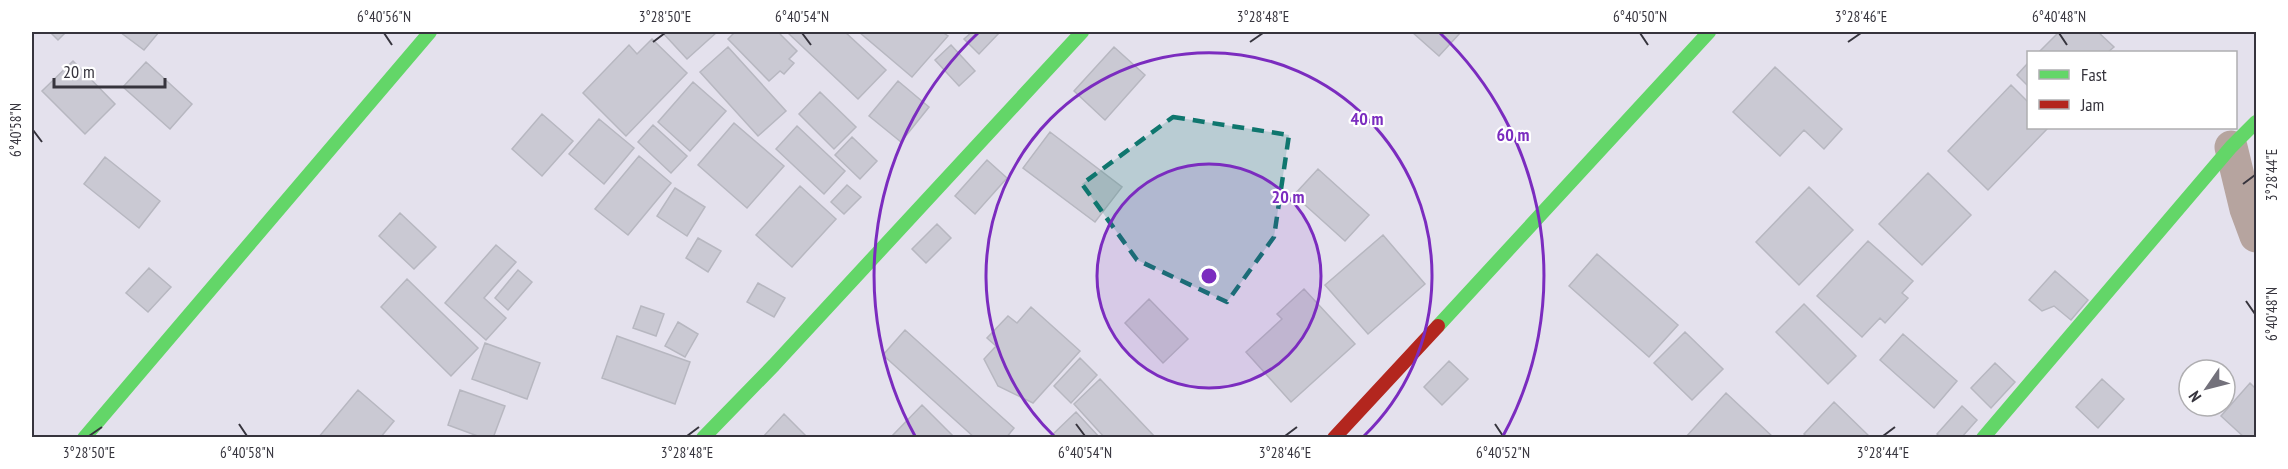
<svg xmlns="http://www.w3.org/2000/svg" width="2288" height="469" viewBox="0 0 2288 469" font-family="'PT Sans Narrow',sans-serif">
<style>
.building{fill:#cac9d3;stroke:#b7b7c0;stroke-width:1.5}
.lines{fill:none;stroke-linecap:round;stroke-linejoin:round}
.street{stroke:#b6a49f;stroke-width:33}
.fast{stroke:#63d668;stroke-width:14}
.jam{stroke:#b3261e;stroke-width:14}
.marked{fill:#0f766e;fill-opacity:0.2;stroke:#0f766e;stroke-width:4.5;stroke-dasharray:12 8;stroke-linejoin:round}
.ticks{fill:none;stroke:#36343d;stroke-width:2}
.ring{fill:none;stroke:#7b2cbf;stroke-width:3}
.centre{fill:#7b2cbf;stroke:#fff;stroke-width:3}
.ring-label{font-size:18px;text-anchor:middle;font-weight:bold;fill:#7b2cbf;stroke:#fff;stroke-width:4.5;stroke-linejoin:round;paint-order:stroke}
.neatline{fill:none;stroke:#36343d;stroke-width:2}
.ticks-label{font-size:15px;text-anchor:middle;fill:#36343d}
</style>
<rect width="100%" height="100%" fill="#e4e1ed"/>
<path class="building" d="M50,32h16l-8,8z
M120,32h39l-15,18z
M662,32h55l-30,27z
M735,32h43l19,19 -8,8 5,4 -10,11 -4,-3 -11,10 -41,-42z
M787,32h58l41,38 -28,29z
M859,32h83l6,4 -36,41z
M972,32h28l-21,22 -15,-15z
M1412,32h49l-22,24z
M2059,32h39l16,15 -6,5h-69z
M652,39l35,34 -61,63 -43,-43 46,-48 8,9z
M951,45l24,26 -16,15 -24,-26z
M728,47l58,64 -28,25 -58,-64z
M1114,47l31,28 -40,45 -31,-29z
M73,61l42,43 -30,30 -43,-43z
M146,62l46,42 -22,25 -47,-42z
M2028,63v23l-11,-11z
M1775,67l67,62 -18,20 -20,-19 -24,26 -47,-44z
M898,81l31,26 -28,35 -32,-26z
M693,82l33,29 -36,40 -32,-29z
M2011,85l17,17v26h20l-60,62 -40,-39z
M820,92l36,35 -22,22 -35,-35z
M542,114l31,27 -31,35 -30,-27z
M599,119l35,29 -30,36 -35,-30z
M734,123l50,43 -37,42 -49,-43z
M653,125l34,31 -16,17 -33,-31z
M797,126l48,45 -21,23 -48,-45z
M1050,132l72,55 -27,35 -72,-54z
M852,137l25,24 -17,18 -25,-24z
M639,156l32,27 -43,52 -33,-26z
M105,157l55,44 -21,27 -55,-44z
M987,160l20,18 -32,36 -20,-18z
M1318,169l51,46 -24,26 -51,-46z
M1928,173l43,42 -49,50 -43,-41z
M847,185l14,12 -17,17 -13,-12z
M800,186l36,33 -44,48 -36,-32z
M1809,187l44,43 -54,55 -43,-43z
M675,188l30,19 -18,29 -30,-20z
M400,213l36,34 -22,22 -35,-33z
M937,224l14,14 -25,25 -14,-14z
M1383,235l42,49 -57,50 -43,-49z
M698,238l23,13 -13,21 -22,-14z
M1868,241l45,40 -11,12 6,5 -23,25 -5,-5 -18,19 -45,-41z
M496,245l20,17 -32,36 22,20 -20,22 -41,-37z
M1597,254l81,71 -29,32 -80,-71z
M149,268l22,19 -23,25 -22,-19z
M518,270l14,12 -24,28 -13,-12z
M2055,271l33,29 -17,20 -17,-14 -12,5 -13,-11z
M407,279l71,69 -27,28 -70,-69z
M758,283l27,15 -11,19 -27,-15z
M1304,289l51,55 -64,58 -45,-50 36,-33 -5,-5z
M1149,299l39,40 -25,24 -38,-40z
M1804,304l52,52 -28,28 -52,-52z
M641,306l23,8 -8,22 -23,-8z
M1031,307l49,44 -47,52 -35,-17 -14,-27 12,-13 -9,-8 21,-22 9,7z
M678,322l20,12 -13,23 -20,-11z
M905,330l109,98 -8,10h-31l-92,-83z
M1685,332l38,37 -31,31 -38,-37z
M1903,334l54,47 -23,27 -54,-48z
M617,336l73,26 -15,42 -73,-26z
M485,343l55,20 -13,36 -55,-20z
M1080,358l17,17 -26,28 -17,-17z
M1449,361l19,18 -26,26 -18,-18z
M1995,363l20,19 -24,26 -20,-20z
M1100,379l56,59h-51l-31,-34z
M2102,379l22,20 -26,29 -22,-21z
M2250,383l6,6v49h-11l-24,-22z
M358,390l36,31 -14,17h-62z
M460,390l45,16 -12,32h-10l-35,-13z
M1726,393l48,45h-89z
M1834,402l37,36h-63l-4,-4z
M922,405l33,33 -64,-1z
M1962,406l15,14 -16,18h-20l-4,-4z
M1076,412l24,26h-51z
M784,414l24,24h-46z"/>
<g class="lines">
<path class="street" d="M2231,147l15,62 10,27"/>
<path class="fast" d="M1438,326l271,-294
M84,438l346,-406
M703,438l71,-73 308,-333
M1983,438l248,-291 25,-25"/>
<path class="jam" d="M1334,438l104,-112"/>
</g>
<path class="marked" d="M1173,117l116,18 -15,102 -47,65 -90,-42 -55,-76z"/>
<path class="ticks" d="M384,33l8,12M802,33l9,12M1640,33l8,12M2059,33l8,12M653,42l12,-9M1250,42l13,-9M1848,42l13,-9M33,130l9,12M2243,184l12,-9M2246,301l9,13M239,424l8,12M1076,424l9,12M1495,424l8,12M89,436l13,-9M687,436l12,-9M1285,436l12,-9M1883,436l12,-9"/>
<circle cx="1209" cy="276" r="112" fill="#7b2cbf" fill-opacity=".12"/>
<g class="ring">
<circle cx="1209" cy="276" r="112"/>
<path d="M1054 436A223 223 0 1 1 1364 436"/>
<path d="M915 436A335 335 0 0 1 978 33M1440 33A335 335 0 0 1 1503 436"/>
</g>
<circle cx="1209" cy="276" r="9" class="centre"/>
<g class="ring-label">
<text x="1367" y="125">40 m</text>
<text x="1513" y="141">60 m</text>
<text x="1288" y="203">20 m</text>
</g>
<rect width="2288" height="469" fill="none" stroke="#ffffff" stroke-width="66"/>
<rect x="2027" y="51" width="210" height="78" fill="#ffffff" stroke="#afaeb1" stroke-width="1.5"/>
<rect x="2039" y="70" width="30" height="9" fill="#63d668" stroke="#afaeb1" stroke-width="1.5"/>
<text x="2081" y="81" font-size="18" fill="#36343d">Fast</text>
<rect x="2039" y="100" width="30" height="9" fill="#b3261e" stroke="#afaeb1" stroke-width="1.5"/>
<text x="2081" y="111" font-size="18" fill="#36343d">Jam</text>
<g transform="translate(2207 388) rotate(235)"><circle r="28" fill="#ffffff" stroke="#afaeb1" stroke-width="1.5"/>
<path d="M0-4.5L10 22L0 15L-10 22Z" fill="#73717b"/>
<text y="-9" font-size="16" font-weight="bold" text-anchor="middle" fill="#36343d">N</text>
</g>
<path d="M54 78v9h111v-9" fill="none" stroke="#36343d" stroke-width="3"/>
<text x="63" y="78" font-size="18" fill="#36343d" stroke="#ffffff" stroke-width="4.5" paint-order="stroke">20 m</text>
<rect x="33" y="33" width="2222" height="403" class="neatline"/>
<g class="ticks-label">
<text x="384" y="22">6°40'56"N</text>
<text x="665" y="22">3°28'50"E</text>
<text x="802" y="22">6°40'54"N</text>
<text x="1263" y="22">3°28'48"E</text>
<text x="1640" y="22">6°40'50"N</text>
<text x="1861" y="22">3°28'46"E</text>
<text x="2059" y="22">6°40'48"N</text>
<text transform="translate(16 130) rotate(-90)" y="5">6°40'58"N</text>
<text transform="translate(2272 175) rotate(-90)" y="5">3°28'44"E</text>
<text transform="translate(2272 314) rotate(-90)" y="5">6°40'48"N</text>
<text x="89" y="458">3°28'50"E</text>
<text x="247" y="458">6°40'58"N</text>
<text x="687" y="458">3°28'48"E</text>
<text x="1085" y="458">6°40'54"N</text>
<text x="1285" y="458">3°28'46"E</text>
<text x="1503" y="458">6°40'52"N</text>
<text x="1883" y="458">3°28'44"E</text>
</g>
</svg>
